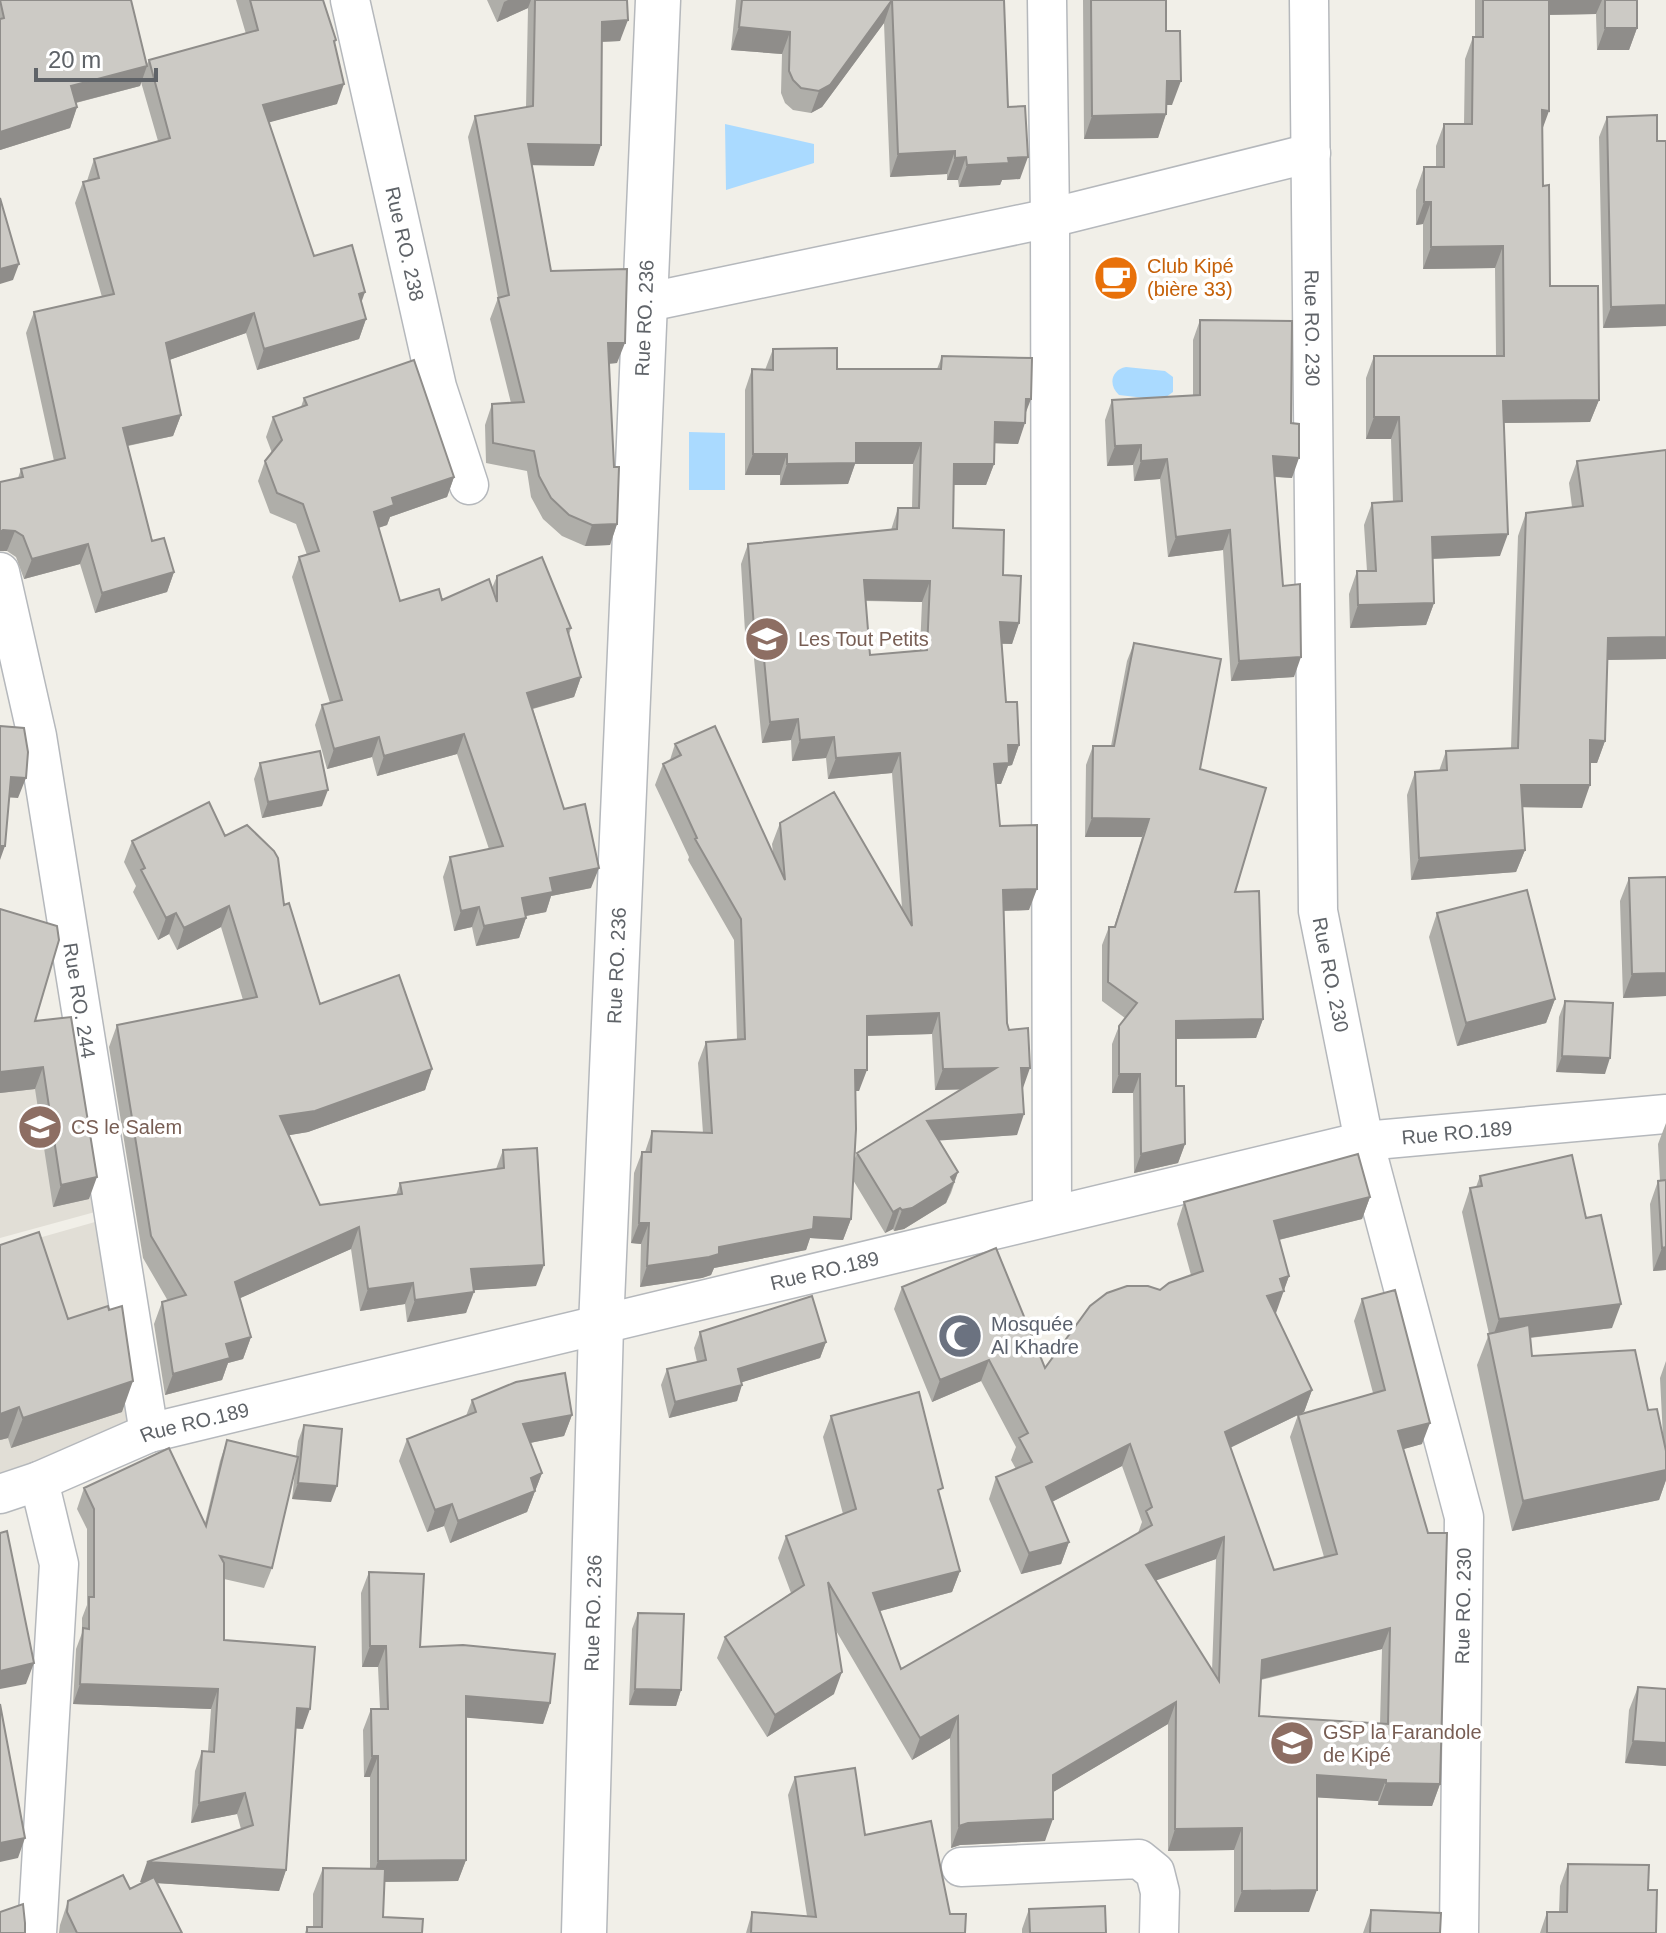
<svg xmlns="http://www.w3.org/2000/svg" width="1666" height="1933" viewBox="0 0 1666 1933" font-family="Arial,sans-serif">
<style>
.education{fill:#e1ded6}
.water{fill:#aadaff}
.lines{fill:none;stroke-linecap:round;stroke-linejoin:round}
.minor-casing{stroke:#b5b8bc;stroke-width:41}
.tertiary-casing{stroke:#b5b8bc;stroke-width:47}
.minor{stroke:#fff;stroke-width:38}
.tertiary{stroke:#fff;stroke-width:44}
.wall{fill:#afaea9;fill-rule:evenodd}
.shaded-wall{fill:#8f8d8a}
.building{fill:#cccac5;stroke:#8f8d8a;stroke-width:2;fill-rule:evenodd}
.labels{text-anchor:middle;stroke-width:7;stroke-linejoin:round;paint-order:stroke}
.street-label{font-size:20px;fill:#5f6368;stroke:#fff}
.food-label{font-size:20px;fill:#c56008;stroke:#fff;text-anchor:start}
.education-label{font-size:20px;fill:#785e54;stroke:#fff;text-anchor:start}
.worship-label{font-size:20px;fill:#5b616d;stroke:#fff;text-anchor:start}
</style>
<rect width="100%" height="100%" fill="#f1efe8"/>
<path class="education" d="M63,1039l32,173 -95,26v-195z
M102,1220l36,211 -138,47v-229z"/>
<path class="water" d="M725,124l89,20v19l-88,27z
M1126,367l39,4 8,6v15l-11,8 -43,-5c-11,-10 -8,-25 7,-28z
M689,432l36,1v57h-36z"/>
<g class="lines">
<g class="minor-casing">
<g id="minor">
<path id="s1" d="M350,0l87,387 32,98"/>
<path d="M1047,0l3,218 2,997"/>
<path id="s2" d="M1309,0l9,911 46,230 100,376 -5,416"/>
<path d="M644,303l406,-85 261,-65"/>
<path id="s3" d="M0,572l37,164 112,697"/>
<path id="s4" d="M0,1494l39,-13 110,-48 1215,-292 302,-27"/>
<path d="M961,1867l178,-8 16,13 5,20 -1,41"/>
<path d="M37,1933l22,-369 -20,-83"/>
</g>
</g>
<g class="tertiary-casing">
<g id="tertiary">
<path id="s5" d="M584,1933l17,-607 57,-1326"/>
</g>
</g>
<use href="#minor" class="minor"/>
<use href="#tertiary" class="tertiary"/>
</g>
<path class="wall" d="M0,0l147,64 2,-4 97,-26 -10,-34h87l13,40 -2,5 3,59 -68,18 45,134 47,47 5,16 -7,20 -102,31 -11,-37 -77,27 12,55 -8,21 -45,10 24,95 22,31 -7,20 -72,21 -15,-49 -56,15 -8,-22 -9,-6 11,-73 3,-9 33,-8 -28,-128 8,-21 68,-15 -27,-94 8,-21 4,-1 7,-22 64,-18 -17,-59 -1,4 -64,17 1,4 -7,21 -70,22z
M487,0h140l-7,41 -18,1 -8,124 -62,-1 19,106 66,92 -8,1 8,160 -7,21 -25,1 -23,-10 -19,-17 -12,-22 -4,-26 -41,-8 -1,-38 7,-21 19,-1 -21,-84 8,-21 -30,-161 7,-21 51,-9 2,-99 -31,14z
M736,0h268l4,107 12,72 -18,1 -2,5 -41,2 -1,-7h-11v-6l-57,3 -6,-154 -62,84 -11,6 -18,-3 -8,-7 -4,-10 1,-39 -51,-4z
M1083,0h83v31l6,74h-6v9l-8,24 -74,1z
M1475,0h162v28l-8,22h-32l-1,-36 -47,1 -7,114 1,57 7,100 49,114 -9,22 -86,1 -4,133 -67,3 1,44 -8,22 -76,3 -1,-34 8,-23h10l-3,-46 8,-22 21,-1 -2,-63h-25v-61l8,-22h122l-1,-88 -72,1v-45l-7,1v-35l8,-23h12v-21l8,-22h20l1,-65 8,-22h2z
M1607,117l50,24 9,185 -63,2 -4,-191z
M1200,320l91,103 1,55 -17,-1 8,109 11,91 -63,4 -8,-131 -55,7 -8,-78 -26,2 -1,-16 -26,1 -2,-46 7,-20 81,-5v-55z
M773,349l64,20h100l5,-13 84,57 -8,31 -24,-1v21l-8,21h-32l-1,43 50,47 16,48 -7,21h-10l4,58 13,43 -7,20 -4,1 -7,18h-5l4,42 29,84 -25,1 3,112 16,65 -6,47 -78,5 19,32 -7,21 -5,10 -42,26 -10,2 -1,-2 -8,4 -32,-53 -2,39 -8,21 -33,-2 -4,12 -92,18 -3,7 -9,3 -62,9 1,-43 -10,-1 3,-70 8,-21h3l7,-21 51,2 -5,-70 8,-21 31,-3 -3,-99 -46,-80 1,-3 -34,-72 8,-21 7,-4 5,-16 98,109 -1,-9 8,-21 122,85 -10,-135 -64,6 -2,-21 -34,3 -1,-21 -29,3 -9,-95 -7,1 -5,-85 7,-20 143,-14 7,-22h14l1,-44h-58l-7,20 -68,1v-10h-35v-85l7,-21 13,1zM865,601l57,1 -2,48 -50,5zM932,1034l3,56 26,-1 -104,64 -3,8 2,-70h3l8,-55z
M304,398l150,79 -7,20 -57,20 -3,8 -9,3 22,73 42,-1 50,-12 5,-12 74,52 -2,7 12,42 -7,20 -41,12 31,100 27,79 -40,8 -5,16 -20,4v2l-7,20 -43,8 -4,-19 -18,4 -11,-54 7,-20 39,-8 -32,-95 -80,22 -5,-19 -45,12 -12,-44 7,-20 8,-2 -38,-126 7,-20 8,-2 -11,-31 -26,-11 -12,-32 7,-20 7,-8 -6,-16 7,-20 28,-10z
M1666,450v209l-59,1 -2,81 -8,22h-7l-8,45 -60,-1 3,43 -9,22 -105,8 -4,-85 8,-23 24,-1 7,-20 65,-3 7,-212 8,-23 46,-6 -3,-24 8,-22z
M1134,643l66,126 35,123 28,127 -7,19 -80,1v47l9,58 -7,19 -44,10 -1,-80h-21v-49l7,-18 6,-8 -23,-17v-56l7,-18h5l28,-90h-57l1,-72 7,-19h18l16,-85z
M260,763l62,43 -60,12 -8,-39z
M225,836l59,69 36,99 112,65 -7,21 -117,42 -19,3 31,70 76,-10 4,-12 96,-14 7,-19 33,136 -63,4 -7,23 -59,9 -2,-18 -45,7 -9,-62 -111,49 11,39 -8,22 -15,4 -6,17 -57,15 -11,-71 8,-22 6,-1 -25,-43 -34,-211 8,-22 126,-25 -22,-73 -44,23 -8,-16 -11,6 -25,-48 3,-6 -12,-24 8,-21z
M1666,877v119l-43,2 -3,-97 9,-23z
M0,909l35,112 54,178 -36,8 -18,-118 -35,4z
M1437,913l118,86 -9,24 -89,23 -28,-109z
M1565,1001l40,73 -49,-2 3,-55z
M1666,1123v147l-13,1 -3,-67 8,-23h2l-2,-37z
M1480,1176l132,152 -82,10 2,18 116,54 15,27 -3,-59 6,-17v119l-7,20 -147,31 -35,-166 12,-31 -27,-122 8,-24 6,-1z
M1370,1197l-8,22 -83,21 10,36 -14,37 37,77 -8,22 -74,36 44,122 50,-13 -34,-120 8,-22 75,-22 -19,-72 8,-22 60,145 -19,5 37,335 -8,22 -54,-1v-4l-61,-4 -8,115h-75v-62l-66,1v-127l-115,68 -8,49 -85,4 -9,3 -1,-110 -38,22 -77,-131 -1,65 -67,43 -50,-79 8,-21 66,-44 -13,-35 8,-22 57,-22 -20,-77 8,-21 109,81 20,74 -8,21 -72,19 21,58 237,-136 4,-11 -20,-56 -70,36 17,40 -8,22 -40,10 -32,-75 7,-22 20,-8 -5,-9 5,-13 -35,-66 -49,21 -38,-93 8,-22 143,81 115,-78 31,-15 -14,-51 7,-22zM1216,1559l-4,112 -57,-91zM1382,1649l-2,75 -121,-8 2,-36z
M68,1319l54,93 -111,36 -3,-10 -8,2z
M700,1332l126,10 -6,16 -78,24 -5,19 -68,17 -8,-33 6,-16 30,-7 -3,-14z
M472,1400l100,15 -8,21 -34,7 12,30 -15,39 -77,31 -6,-17 -17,6 -28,-71 8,-22 59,-23z
M304,1425l27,77 -39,-3 3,-28 -23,97 -8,20 -40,-9v61l79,89 -8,-1 -9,142 -7,21 -122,-8 25,50h-123l1,-8 8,-24 62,-12 111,-60 -4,-15 -46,9 4,-52 7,-20h6l3,-42 -138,-5 3,-55 6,-16v-15l5,-13v-76l-10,-20 7,-21 121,35 15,-62 7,-21 69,16 2,-15z
M369,1572l51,75 130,56 -7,21 -77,-7v143l-8,21 -74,1 -1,35 39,16h-117l2,-6h6v-33l10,-26 47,1v-92h-6l-1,-47 8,-21h9l-2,-42h-16l-1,-74z
M638,1613l43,77 -5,16 -47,-1 3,-76z
M1638,1687l28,2v77l-41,-3 4,-53z
M795,1777l70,58 85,79 15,19h-219l6,-21 55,4 -19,-121z
M1568,1864l80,26 8,43h-116l7,-21h12l1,-26z
M1029,1909l77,24h-84v-4z
M1371,1910l69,23h-77z"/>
<path class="shaded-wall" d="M508,0h23l-3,8 -31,14 7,-20z
M892,0l-8,23 -62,84 -11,6 8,-22z
M1546,0h56l-6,14 -55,1z
M628,20l-8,21 -25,1 7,-20z
M739,27l51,5 -8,22 -51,-4z
M1605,28h32l-8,22h-32z
M147,66l-7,20 -77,20 8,-20z
M1167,81h14l-9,24h-14z
M344,84l-7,20 -81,22 7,-21z
M77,107l-7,21 -70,22v-18z
M1542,110l7,1 -8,22z
M1166,114l-8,24 -74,1 8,-23z
M528,144l73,1 -7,21 -74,-1z
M955,151l-8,23 -57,3 8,-23z
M966,157l-8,23h-11l8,-22z
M1028,157l-8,22 -18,1 -2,5 -41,2 8,-22 41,-7z
M1424,202h7l-8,22 -7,1z
M1503,246l-8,22 -72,1 8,-22z
M19,264l-6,16 -13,4v-15z
M365,292l-7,20 1,-18z
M1666,305v21l-63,2 8,-21z
M254,313l-8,20 -88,31 8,-21z
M366,319l-7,20 -102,31 7,-21z
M608,343h17l-8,20 -16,1z
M1026,399h5l-8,21z
M1599,400l-9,22 -95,1 8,-22z
M181,415l-8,21 -57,12 7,-20z
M1374,417h25l-8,22h-25z
M995,422l30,1 -7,21 -31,-1z
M856,443h65l-8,21h-58l-7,20 -68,1 7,-21z
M1141,445l-8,20 -26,1 8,-20z
M753,454h34l-7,21h-35z
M1273,456l26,2 -7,20 -26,-2z
M1167,459l-7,20 -26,2 7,-20z
M954,464h40l-8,21h-39z
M454,477l-7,20 -57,20 -3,8 -21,7 8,-20 18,-14z
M617,524l-7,21 -25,1 7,-21z
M3,530l12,1 -8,20h-7v-19z
M1230,530l-7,20 -55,7 8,-20z
M1508,534l-8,22 -76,3 8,-22z
M88,544l-8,20 -56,15 8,-20z
M174,572l-7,20 -72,21 7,-20z
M864,580l66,1 -8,21 -66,-2z
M1434,603l-8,22 -76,3 8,-23z
M1000,622l19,1 -7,21 -20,-1z
M761,627l-8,21 -7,1 8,-21z
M1666,637v22l-66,1 8,-22z
M1301,657l-7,20 -63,4 8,-20z
M581,677l-7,20 -54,15 7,-19z
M798,719l-7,21 -29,3 8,-21z
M464,734l-7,20 -80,22 7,-20z
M379,737l-7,20 -45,12 7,-20z
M834,737l-8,21 -34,3 8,-21z
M1590,740l15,1 -8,22h-15z
M1008,745h11l-7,20 -4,1 -7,18h-15l8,-20z
M900,753l-8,20 -64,6 8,-21z
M11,777l15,1 -8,20 -15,-1z
M1521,785h69l-8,23 -69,-1z
M328,790l-6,16 -60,12 6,-16z
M1092,818l57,1 -7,18h-57z
M0,846h5l-5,14z
M1525,850l-9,22 -105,8 8,-22z
M599,868l-8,20 -40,8 -5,16 -31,6 7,-20 28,-20z
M1037,889l-8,21 -34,1 8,-21z
M229,906l-8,21 -44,23 7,-22z
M479,907l-7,20 -18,4 7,-20z
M176,913l-7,21 -11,6 8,-22z
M526,918l-7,20 -43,8 8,-20z
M1666,973v23l-43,2 9,-24z
M1555,999l-9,24 -89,23 9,-23z
M939,1013l-7,21 -73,2 8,-20z
M1263,1019l-7,19 -87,1 7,-18z
M1562,1056l48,2 -5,16 -49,-2z
M43,1067l-8,22 -35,4v-21z
M996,1068l-8,21 -53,1 8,-21z
M1021,1068h9l-7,20z
M432,1069l-7,21 -117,42 -35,6 7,-22z
M855,1070h12l-8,21h-11z
M1119,1074h21l-7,19h-21z
M1024,1114l-7,21 -98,7 8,-21z
M1185,1144l-7,19 -44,10 7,-19z
M958,1172l-12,31 -42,26 -10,2 8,-21z
M97,1177l-8,22 -36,8 8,-22z
M1370,1197l-8,22 -96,24 8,-22z
M900,1208l-7,21 -8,4 8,-21z
M814,1217l37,2 -8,21 -33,-2 -4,12 -92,18 -3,7 -9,3 -62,9 7,-21 72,-19z
M639,1223h10l-8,21 -10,-1z
M359,1227l-8,22 -124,55 8,-22z
M1666,1247v23l-13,1 9,-23z
M544,1265l-8,21 -73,5 8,-22z
M1289,1276l-13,37 -17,5 8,-22 13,-17z
M413,1283l-8,21 -45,7 8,-22z
M474,1292l-8,21 -59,9 8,-22z
M1621,1304l-9,24 -121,14 8,-23z
M251,1337l-8,22 -15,4 -6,17 -57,15 8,-21 53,-30z
M826,1342l-6,16 -87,27 5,-16z
M989,1360l-8,21 -49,21 8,-22z
M133,1381l-11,31 -111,36 12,-30z
M742,1385l-5,16 -68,17 6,-16z
M1312,1390l-8,22 -87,42 8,-22z
M19,1407l-11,31 -8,2v-26z
M572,1415l-8,21 -49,10 8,-22z
M1430,1423l-8,21 -32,9 8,-22z
M1130,1444l-8,22 -84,43 8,-22z
M1666,1470v10l-7,20 -147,31 11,-30z
M542,1473l-15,39 -77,31 8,-22 73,-43z
M298,1483l39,3 -6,16 -39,-3z
M452,1504l-8,22 -17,6 8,-22z
M1224,1537l-8,22 -78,28 8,-22z
M1069,1542l-8,22 -40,10 8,-21z
M960,1571l-8,21 -87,23 8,-22z
M1390,1628l-8,21 -128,32 8,-21z
M370,1646h16l-8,21h-16z
M34,1663l-8,21 -26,5v-18z
M842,1672l-8,22 -67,43 8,-22z
M80,1684l138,5 -7,20 -138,-5z
M635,1689l46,1 -5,16 -47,-1z
M466,1696l84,7 -7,21 -85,-7z
M1176,1702l-8,22 -123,73 8,-22z
M297,1708l13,1 -7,20 -14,-1z
M958,1716l-8,22 -38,22 8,-22z
M1633,1741l33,2v23l-41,-3z
M372,1756h6l-8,21h-6z
M1317,1775l69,5 -8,21 -69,-4z
M1386,1783l54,1 -8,22 -54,-1z
M245,1793l-8,21 -46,9 8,-20z
M1053,1819l-8,22 -85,4 -9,3 8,-22 9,-3z
M1242,1828l-8,22 -66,1 7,-22z
M25,1838l-7,20 -18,4v-19z
M466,1860l-8,21 -87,1 7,-21z
M147,1862l139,8 -7,21 -139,-9z
M1317,1890l-8,22h-75l8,-21z"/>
<path class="building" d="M0,0h131l16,66 -76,20 6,21 -77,25v-113l4,-1z
M250,0h73l13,40 -2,1 10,43 -81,21 51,151 38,-11 13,47 -6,2 7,25 -102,30 -10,-36 -88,30 15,72 -58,13 29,113 12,-3 10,34 -72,21 -14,-49 -56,15 -9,-23 -8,-5 -12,-1 -3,2v-50l23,-5 -2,-8 44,-11 -31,-146 80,-18 -31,-112 16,-4 -5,-19 76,-21 -21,-78 109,-30z
M535,0h92l1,20 -26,2 -1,123 -73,-1 23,127 76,-2 -2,74h-17l6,124h5l-2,57 -25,1 -23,-10 -18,-17 -12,-22 -5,-25 -41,-8 -1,-39 32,-2 -26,-104 11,-3 -34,-179 58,-10z
M742,0h262l4,107 17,-1 3,51 -20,1 1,5 -42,2 -1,-8 -11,1v-7l-57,3 -6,-154 -62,85 -11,6 -18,-3 -8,-8 -4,-9 1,-39 -51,-5z
M1091,0h75v31h14l1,50h-14l-1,33 -74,2z
M1483,0h66v111l-7,-1 1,76 6,-1 1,101h48l1,114 -96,1 5,133 -76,3 2,66 -76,2 -1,-34h19l-4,-68 30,-2 -3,-84h-25v-61h130l-1,-110 -72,1v-45h-7v-35h20v-43h28l1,-87h10z
M1605,0h32v28h-32z
M1657,115v26h9v164l-55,2 -4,-190z
M0,198l19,66 -19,5z
M1200,320l92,1 -1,102 8,1v34l-26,-2 10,130 17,-2 1,73 -62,4 -9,-131 -54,7 -9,-78 -26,2v-16l-26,1 -3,-46 88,-5z
M837,348v21h104l1,-13 90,2 -1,41h-5l-1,24 -30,-1 -1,42h-40l-1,64 51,2 -1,45 18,1 -2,47 -19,-1 6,80h11l2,43h-11l1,18 -15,1 6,62 37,-1v64l-34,1 4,133 2,7 19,-2 2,40h-9l3,46 -97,7 31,51 -7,5 3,5 -42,26 -10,2 -2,-2 -7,4 -36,-59 139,-85 -53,1 -4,-56 -72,3v54h-12l1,59 -5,90 -37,-2 -1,12 -94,18v7l-10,3 -62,9 2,-43h-10l3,-71h9l1,-21 60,2 -6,-91 39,-3 -4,-120 -46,-80 2,-1 -34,-74 18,-9 -6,-11 40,-18 70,154 -5,-57 54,-31 78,134 -12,-173 -64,5 -2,-21 -34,3 -2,-21 -28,3 -9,-95 -7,1 -6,-84 149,-15 1,-21h21l2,-65h-65v20l-69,1v-10h-34l-1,-85 21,1v-21zM864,580l66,1 -3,69 -57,5z
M414,360l40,117 -62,21 2,7 -20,7 26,89 39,-12 3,11 47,-21 8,23v-26l45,-19 29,71 -4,1 14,48 -54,16 37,116 21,-5 14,64 -49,10 3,14 -31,6 4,20 -42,8 -5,-19 -18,4 -11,-54 53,-11 -39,-112 -80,22 -5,-19 -45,12 -12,-44 20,-5 -43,-143 20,-6 -16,-47 -26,-11 -12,-32 17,-21 -9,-23 34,-12 -3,-7z
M1666,450v187l-58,1 -3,103 -15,-1v45h-69l4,65 -106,8 -4,-86 32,-2 -1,-19 72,-3 8,-235 57,-7 -6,-45z
M1134,643l87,16 -21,110 66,19 -31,104 24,-1 4,128 -87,2v65h8l1,58 -44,10 -1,-80h-21v-48l18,-23 -29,-21 1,-55h6l34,-108 -57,-1 1,-72h21z
M0,726l24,2 4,24 -2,26 -15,-1 -6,69h-5z
M320,751l8,39 -60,12 -8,-39z
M209,802l16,34 22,-11 27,26 4,7 6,47 5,-2 31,101 79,-29 33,94 -117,42 -35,5 40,89 82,-11 -2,-11 104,-15 -1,-18 34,-2 7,117 -73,4 3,23 -59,8 -2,-17 -45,6 -9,-62 -124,55 16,55 -25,7 4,14 -57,16 -11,-72 24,-7 -35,-59 -34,-211 140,-28 -28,-91 -45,22 -8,-15 -10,5 -25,-48 4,-2 -13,-27z
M1666,877v96l-34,1 -3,-96z
M1527,890l28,109 -89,24 -29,-110z
M0,909l57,17 2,14 -24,81 36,-4 26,160 -36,8 -18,-118 -43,5z
M1565,1001l48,2 -3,55 -48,-2z
M1358,1154l12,43 -96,24 15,55 -9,3 4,12 -17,5 45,94 -87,42 49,138 63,-16 -39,-139 87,-25 -23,-91 33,-9 35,133 -32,8 30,102h19l-7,251 -54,-1v-3l-69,-5v115l-75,1v-63l-67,1 1,-127 -123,73v44l-85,4 -9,3 -1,-110 -38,22 -92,-156 14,90 -67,43 -50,-78 79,-52 -18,-49 70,-27 -25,-93 88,-24 24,96 -5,2 22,81 -87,22 28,76 251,-144 -6,-14 6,-4 -22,-63 -84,43 23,55 -40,11 -33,-76 36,-15 -13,-24 9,-5 -39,-73 -49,20 -38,-93 94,-39 49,120 45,-62 17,-13 20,-7h21l12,4 9,-7 34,-12 -19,-69zM1224,1537l-5,144 -73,-116zM1390,1628l-2,96 -129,-8 3,-56z
M1572,1155l14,63 15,-3 20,89 -122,15 -29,-131 12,-2 -2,-10z
M1666,1180v67l-4,1 -4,-67z
M39,1232l29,87 40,-13 1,4 13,-4 11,75 -110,37 -4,-11 -19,7v-169z
M812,1296l14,46 -88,27 4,16 -67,17 -8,-33 39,-9 -6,-28z
M1529,1325l3,31 103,-6 13,60 9,-1 9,42v19l-143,31 -35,-167z
M565,1373l7,42 -49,9 19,49 -11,5 4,13 -77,30 -6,-17 -17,6 -28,-71 69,-27 -4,-12 44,-18z
M304,1425l38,4 -5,57 -39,-3z
M227,1440l71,17 -26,111 -52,-12 4,7v77l91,7 -5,62 -13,-1 -11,162 -139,-8 106,-37 -8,-32 -46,10 3,-52 12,1 4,-63 -138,-5 3,-56 6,1v-32h5v-88l-10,-21 85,-40 37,78z
M7,1531l27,132 -34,8v-138z
M369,1572l55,2 -4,73 43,-2 92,9 -5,49 -84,-7v164l-88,1v-105h-6l-1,-47h17l-2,-63h-16z
M638,1613l46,1 -3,76 -46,-1z
M1638,1687l28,2v54l-33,-2z
M0,1704l25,134 -25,5z
M855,1768l10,67 66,-14 19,93h16l-1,19h-214l1,-21 64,5 -21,-140z
M1568,1864l81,1 -1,25h9l-1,43h-109v-21h20z
M323,1868l62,1 -2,48 40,2 -1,14h-115v-6h15z
M123,1875l7,14 24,-12 28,56h-105l-10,-21 1,-11z
M23,1904l2,19v10h-25v-21z
M1105,1906l1,27h-76l-1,-24z
M1371,1910l70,3 -1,20h-70z"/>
<defs>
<g id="cafe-disc" transform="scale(2.3)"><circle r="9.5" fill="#e8710a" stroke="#fff"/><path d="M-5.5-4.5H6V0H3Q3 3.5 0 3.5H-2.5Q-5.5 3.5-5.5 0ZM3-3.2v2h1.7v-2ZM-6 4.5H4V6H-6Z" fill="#fff"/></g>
<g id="school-disc" transform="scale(2.3)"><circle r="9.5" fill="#8d6e63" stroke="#fff"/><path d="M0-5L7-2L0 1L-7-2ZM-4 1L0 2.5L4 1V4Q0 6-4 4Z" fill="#fff"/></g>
<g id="mosque-disc" transform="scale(2.3)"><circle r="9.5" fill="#6b7280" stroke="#fff"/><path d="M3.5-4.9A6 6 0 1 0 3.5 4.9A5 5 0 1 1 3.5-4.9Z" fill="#fff"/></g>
</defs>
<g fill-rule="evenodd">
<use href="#cafe-disc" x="1116" y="278"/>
<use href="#school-disc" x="767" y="639"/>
<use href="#school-disc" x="40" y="1127"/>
<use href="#mosque-disc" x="960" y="1336"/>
<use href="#school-disc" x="1292" y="1743"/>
</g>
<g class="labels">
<g class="street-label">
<text dy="7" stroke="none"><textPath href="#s1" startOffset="250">Rue RO. 238</textPath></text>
<text dy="7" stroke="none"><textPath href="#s5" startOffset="1616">Rue RO. 236</textPath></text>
<text dy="7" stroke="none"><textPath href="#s2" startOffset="328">Rue RO. 230</textPath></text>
<text dy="7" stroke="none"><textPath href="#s5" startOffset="968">Rue RO. 236</textPath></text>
<text dy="7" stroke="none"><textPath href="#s2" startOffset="976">Rue RO. 230</textPath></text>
<text dy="7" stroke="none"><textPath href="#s3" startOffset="436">Rue RO. 244</textPath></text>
<text dy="7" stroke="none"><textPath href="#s4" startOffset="1504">Rue RO.189</textPath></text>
<text dy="7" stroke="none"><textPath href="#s4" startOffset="856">Rue RO.189</textPath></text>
<text dy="7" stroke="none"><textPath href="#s4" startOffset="208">Rue RO.189</textPath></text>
<text transform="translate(1463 1606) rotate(-89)" y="7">Rue RO. 230</text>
<text dy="7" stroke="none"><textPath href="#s5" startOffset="320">Rue RO. 236</textPath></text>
</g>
<g class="food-label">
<text x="1147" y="273">Club Kipé<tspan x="1147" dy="23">(bière 33)</tspan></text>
</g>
<g class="education-label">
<text x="798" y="646">Les Tout Petits</text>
<text x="71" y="1134">CS le Salem</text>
<text x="1323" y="1739">GSP la Farandole<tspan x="1323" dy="23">de Kipé</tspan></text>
</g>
<g class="worship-label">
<text x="991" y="1331">Mosquée<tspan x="991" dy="23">Al Khadre</tspan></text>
</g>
</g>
<path d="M36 68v12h120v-12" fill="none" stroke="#5f6368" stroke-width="4"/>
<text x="48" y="68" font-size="24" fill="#5f6368" stroke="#ffffff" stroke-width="6" paint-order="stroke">20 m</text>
</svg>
